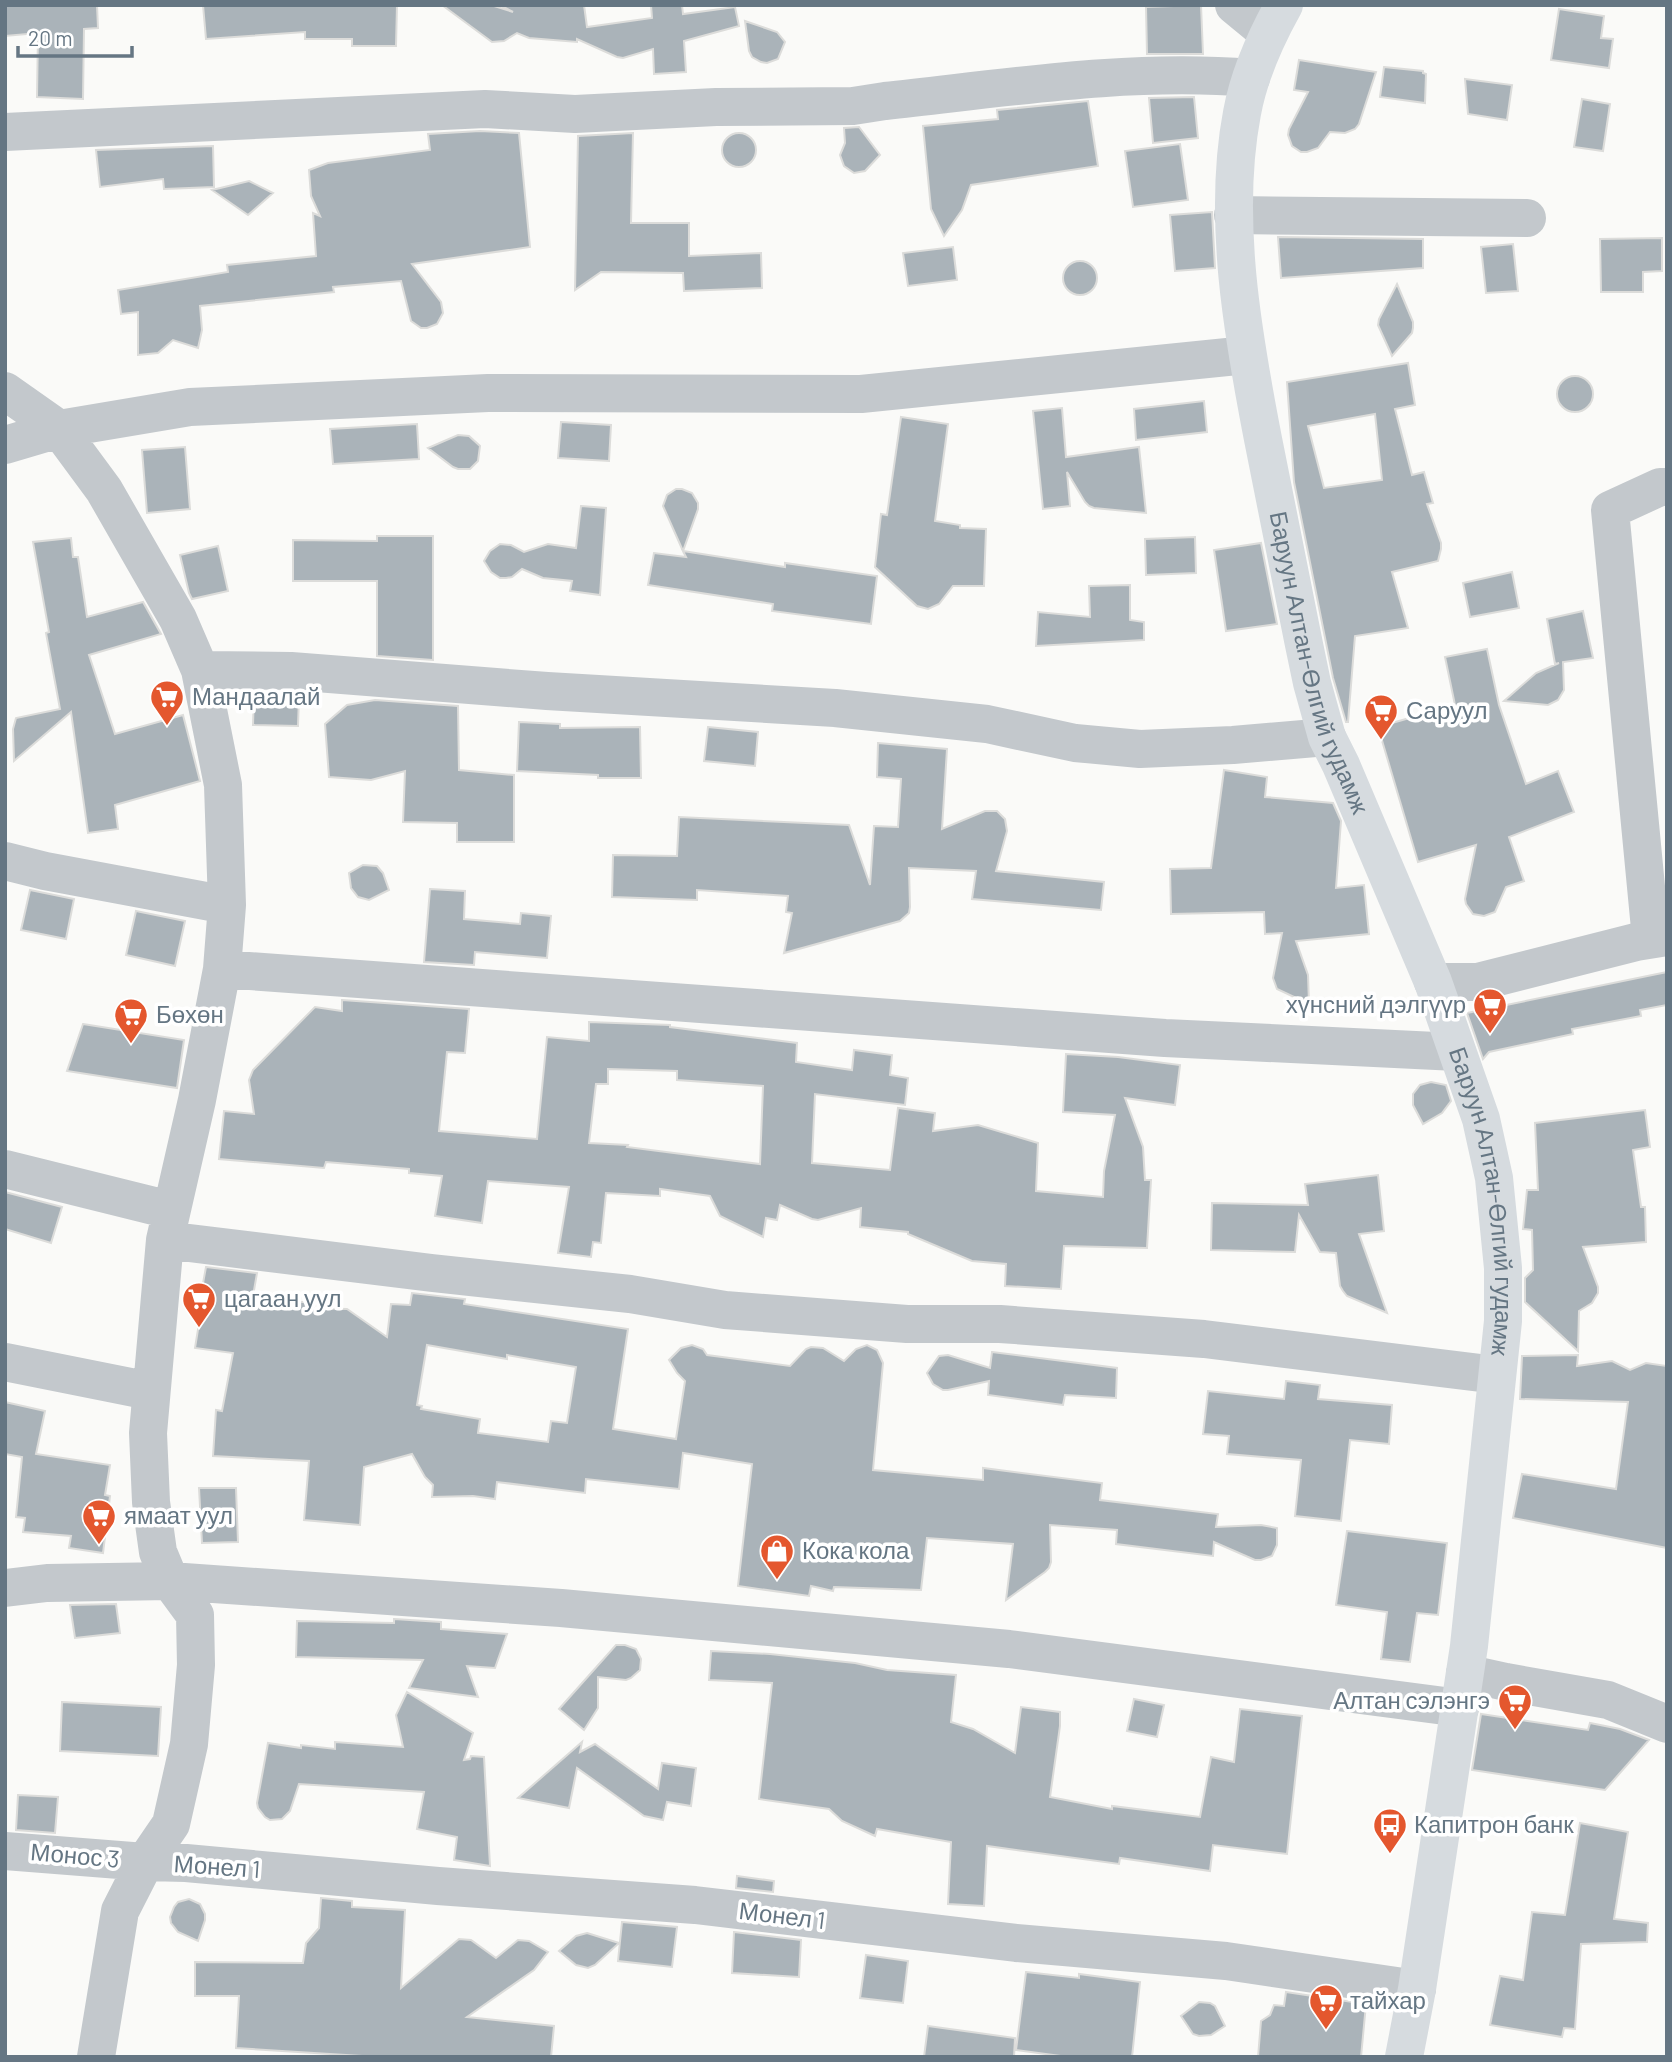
<svg xmlns="http://www.w3.org/2000/svg" width="1672" height="2062" viewBox="0 0 1672 2062" font-family="Barlow,sans-serif">
<style>
.building{fill:#aab3b9;stroke:#dcdcda;stroke-width:2;fill-rule:evenodd}
.lines{fill:none;stroke-linecap:round;stroke-linejoin:round}
.minor{stroke:#c3c8cc;stroke-width:38}
.major{stroke:#d6dbdf;stroke-width:38}
.labels{text-anchor:middle;stroke-width:7;stroke-linejoin:round;paint-order:stroke}
.street-label{font-size:24px;fill:#657683;stroke:#fff}
.poi-label{font-size:24px;fill:#657683;stroke:#fff;text-anchor:start}
</style>
<rect width="100%" height="100%" fill="#fafaf8"/>
<path class="building" d="M5,5h92l1,23 -14,1 -1,70 -46,-2 1,-64 -33,3z
M203,5h194l-1,41h-44v-7h-47v-7l-99,7z
M442,5h49l22,7 -13,-7h84l3,22 65,-9 -1,-13h31l1,9 52,-7 4,19 -55,15 2,31 -32,2 -1,-25 -30,9 -6,-1 -40,-18v3l-48,-4 -12,-5 -13,8 -12,1z
M1201,5l2,49h-56l-1,-47z
M1559,9l45,7 -3,22 12,1 -4,29 -58,-8z
M745,21l32,11 8,10 -7,17 -11,4 -6,-1 -9,-5 -3,-6z
M1299,60l77,12 -17,52 -4,5 -10,4 -15,-1 -12,16 -11,4h-6l-9,-6 -4,-11 1,-6 19,-37 -14,-2z
M1384,67l39,4v2l3,1 -1,29 -45,-6z
M1465,79l47,6 -5,35 -39,-6z
M1194,97l4,41 -45,5 -4,-45z
M1582,99l28,5 -7,47 -29,-4z
M1088,101l10,65 -127,19 -9,25 -18,26 -13,-27 -8,-83 75,-7 -1,-9z
M859,127l21,28 -15,16 -11,2 -10,-7 -4,-11 5,-12 -1,-15z
M480,131l39,2 11,114 -118,17 29,38 2,11 -6,11 -10,4h-6l-10,-7 -10,-40 -68,6 1,5 -134,14 2,24 -4,18 -25,-8 -15,13 -20,2v-43l-17,2 -3,-24 110,-18 -1,-7 89,-9 -3,-43 7,3 -9,-20 -2,-26 19,-7 102,-13 -2,-16z
M722 150a17 17 0 1 1 34 0a17 17 0 1 1-34 0Z
M633,133l-2,90h58v33l72,-3 1,35 -78,3 -1,-18 -82,-1 -26,18 3,-154z
M1180,144l8,56 -55,7 -8,-56z
M213,146l1,41 -50,2 -1,-10 -63,8 -4,-37z
M249,181l24,12 -25,22 -36,-25z
M1212,212l3,56 -40,3 -5,-56z
M1278,237l145,2v29l-142,10z
M1662,238v33l-19,1v20h-42l-1,-53z
M1513,244l5,47 -32,2 -5,-46z
M953,247l4,33 -49,6 -5,-33z
M1063 278a17 17 0 1 1 34 0a17 17 0 1 1-34 0Z
M1397,284l16,38v6l-1,5 -20,23 -14,-31 1,-6z
M1408,363l7,42 -20,4 17,66 12,-3 9,31 -6,1 14,39v6l-3,12 -46,11 16,56 -53,8 -7,86h-2l-13,-44 -39,-196 -7,-100zM1375,414l7,66 -58,8 -16,-62z
M1557 394a18 18 0 1 1 36 0a18 18 0 1 1-36 0Z
M1204,401l3,31 -71,8 -2,-31z
M1062,408l4,49 73,-10 7,66 -52,-5 -5,-2 -4,-4 -18,-30 3,34 -27,3 -10,-98z
M901,417l47,7 -13,97 25,4v3l26,1 -2,57h-31l-14,18 -11,5 -11,-3 -42,-39 6,-53 6,1z
M561,422l50,3 -2,36 -51,-3z
M417,424l2,35 -86,5 -3,-35z
M458,435l11,1 11,10 -2,15 -8,8h-12l-5,-2 -25,-19z
M185,447l5,62 -43,4 -5,-63z
M676,489h6l10,4 6,10v6l-15,42 -20,-45 4,-11z
M581,506l25,2 -6,87 -30,-4 2,-10 -29,-3 -21,-9 -10,8 -6,1h-6l-9,-6 -7,-11 6,-10 10,-7 11,1 13,7 24,-8 28,4z
M377,536h56v124l-56,-4v-75h-84v-41l84,1z
M1195,537l1,36 -50,2 -1,-36z
M71,538l2,19h5l9,60 56,-15 18,32 -72,21 26,79 68,-19 17,66 -85,24 3,24 -30,4 -17,-121 -57,49 -1,-32 3,-11 44,-9 -14,-76 3,-1 -16,-90z
M1261,543l16,81 -51,7 -12,-81z
M218,546l10,45 -36,8 -3,-6 -9,-38z
M683,551l102,16v-4l92,13 -6,48 -99,-13 1,-7 -125,-19 6,-32 32,4z
M1512,572l7,36 -49,9 -7,-34z
M1130,585v35l14,2v18l-108,6 2,-34 52,5 -1,-31z
M1583,611l10,47 -30,4 1,28 -6,10 -10,5 -44,-4 32,-28 23,-10 -4,1 -8,-45z
M1487,649l12,56 27,79 32,-13 16,41 -65,25 15,44 -18,6 -11,25 -11,4 -11,-2 -7,-10 -1,-5 11,-54 -58,17 -40,-135 77,-22 -10,-48z
M254,694l45,2 -1,30 -45,-1z
M375,700l83,6 1,64 55,5v67h-57v-19l-54,-1 2,-51 -34,9 -42,-3 -4,-53 22,-19z
M519,722l41,2v4l80,-1 1,51h-43v-3l-81,-4z
M708,727l50,5 -3,34 -51,-5z
M878,743l69,6 -5,80 43,-18h12l8,8 2,12 -11,40 108,11 -3,28 -129,-11 4,-28 -67,-3 1,39 -1,6 -9,8 -116,32 8,-40 -6,-1 2,-16 -91,-6v10l-85,-3 1,-42 64,1 2,-39 170,8 21,60 4,-59 24,1 3,-48 -24,-2z
M1224,770l43,7 -2,20 68,6 8,18 -5,67 28,-3 5,49 -73,7 12,34 1,29 -32,-15 -4,-11 9,-45 -17,1 -1,-22 -93,2 -1,-45 41,-1z
M363,865l14,1 6,7 6,17 -20,10 -11,-3 -7,-9 -2,-15z
M430,889l35,2 -1,28 56,5 1,-11 30,3 -4,42 -72,-6 -1,13 -50,-3z
M30,890l44,9 -8,40 -45,-9z
M136,911l49,10 -10,45 -49,-11z
M1667,972v33l-27,5 1,6 -69,13 1,5 -84,18 -6,7 -16,-46z
M342,1000l127,9 -4,44 -18,-1 -8,79 98,8 10,-102 42,4v-19l81,3v2l127,16 -1,19 56,8 2,-20 38,5 -2,20 18,3 -3,27 -90,-11 -3,69 78,7 8,-62 37,5 -2,18 45,-6 60,18 -2,48 67,6 1,-26 11,-56 -52,-3 3,-58 52,3 62,8 -5,40 -50,-7 18,49 2,33h6l-4,68 -83,-2 -3,43 -56,-3 1,-22 -34,-3 -64,-27v-2l-48,-5 1,-19 -43,12 -6,-1 -32,-14 -3,15 -11,-2 -3,19 -43,-21 -10,-20 -50,-7v7l-54,-3 -5,50 -8,-1 -2,15 -33,-4 11,-66 -81,-6 -6,42 -47,-7 7,-40 -33,-3v-4l-83,-7 -2,6 -105,-9 5,-48 30,3 -5,-34 4,-10 62,-63 27,4zM608,1069l69,2v9l86,6 -3,78 -133,-17 1,-2 -39,-2 7,-59h12z
M83,1024l101,16 -7,48 -110,-17z
M1431,1082l15,3 5,16 -9,12 -19,11 -10,-19v-11l7,-9z
M1645,1110l5,37 -17,3 8,57h4l1,35 -63,5 15,40v6l-6,10 -13,8 -1,40 -53,-49v-24l8,-8 -1,-40 -9,-1 4,-39h11l-3,-67z
M1378,1175l6,56 -25,3 28,79 -40,-17 -4,-5 -3,-5 -4,-33 -16,-1 -21,-37 -4,37 -84,-2 1,-47 96,2 -3,-21z
M5,1192l57,15 -11,36 -46,-14z
M206,1267l51,6 -4,23 58,7 -1,5 37,1 40,28 4,-33 19,1 2,-12 53,6 -1,5 164,25 -15,100 63,10 9,-58 -8,-8 -8,-13 12,-12 11,-3 11,4 4,6 83,11 16,-17 5,-2 12,1 21,13 12,-12 11,-4 10,5 6,13 -10,107 110,10v-12l119,15 -2,17 118,14 -2,13 45,-2 16,3v17l-5,11 -11,4h-6l-41,-18 -1,14 -97,-12 1,-14 -67,-5 1,37 -2,6 -4,4 -39,28 7,-56 -86,-6 -6,52 -87,-3 -1,4 -22,-5 -2,10 -71,-10 14,-122 -69,-11 -4,36 -93,-10 -1,14 -88,-11 -2,17 -22,-3 -41,1 1,-12 -8,-8 -13,-23 -48,13 -4,58 -56,-5 5,-59 -96,-5 3,-46 6,1 11,-58 -38,-5 7,-43h-3zM427,1345l80,14v-4l69,12 -9,56 -16,-2 -3,21 -70,-9 2,-14 -59,-10 1,-3 -5,-1z
M992,1352l125,16 -1,30 -51,-3 -2,10 -75,-10 1,-14 -41,9h-5l-10,-6 -6,-11 12,-17 9,-1 42,13z
M1578,1355l-1,11 35,-5 18,9 16,-7 21,3v182l-154,-30 9,-44 94,15 12,-87 -108,-3 2,-43z
M1286,1381l34,4 -2,14 74,6 -3,39 -39,-4 -9,81 -46,-5 6,-56 -74,-6 2,-18 -26,-2 5,-43 76,8z
M5,1402l40,9 -9,43 74,11 -5,30 5,1 -7,57 -34,-5 2,-12 -48,-4 2,-14 -9,-1 6,-60 -17,-3z
M199,1488h37l2,54 -36,1z
M1347,1531l100,12 -9,72 -21,-2 -7,49 -29,-3 6,-47 -51,-7z
M116,1604l4,29 -45,5 -5,-33z
M394,1619l47,3v7l66,5 -12,34 -28,-2 11,31 -69,-9 14,-28 -127,-3 1,-36 97,2z
M616,1645h9l11,4 5,10 -1,11 -9,8 -5,2 -28,-3v31l-14,22 -25,-21z
M711,1651l59,3 85,9 32,7 69,5 -5,47 22,7 42,24 6,-46 39,5v14l-10,71 62,12v-3l88,11 11,-60 23,5 6,-53 62,7 -15,138 -74,-9 -3,26 -90,-13 -1,6 -132,-18 -3,60 -36,-2 3,-62 -74,-13 -2,7 -33,-15 -13,-12 -70,-10 13,-116 -63,-3z
M407,1692l66,41 -9,27 6,-1 1,-3 13,1 6,109 -36,-6 3,-23 -40,-8 7,-37 -125,-8 -9,27 -8,8 -12,1 -5,-3 -7,-9 -1,-5 11,-60 33,5v-3l34,4v-7l68,5 -7,-32z
M1134,1699l30,6 -7,32 -30,-6z
M62,1702l99,5 -3,49 -98,-5z
M1481,1714l107,16 2,-7 30,6 29,11 -44,50 -133,-20z
M582,1742l-2,10 15,-8 63,45 4,-26 34,5 -5,38 -24,-4 -4,18 -19,-4 -67,-48 -8,40 -51,-10z
M18,1795l40,2 -3,36 -39,-3z
M1580,1823l48,9 -14,87 34,4 -1,19 -66,2 -6,85 -11,-1 -2,9 -72,-12 10,-49 23,4 9,-68 33,3z
M737,1876l37,5 -1,11 -37,-4z
M321,1898l31,3v6l53,3 -4,78 58,-49 12,1 25,18 22,-18 11,1 19,11 -14,18 -67,47 87,9 -3,31h-173l-142,-9 3,-52h-44v-34l108,1 3,-20 13,-15z
M189,1899l11,5 5,10v6l-7,21 -20,-9 -7,-9 -1,-6 4,-10 4,-5z
M622,1922l55,5 -5,40 -54,-6z
M734,1932l67,8 -2,37 -67,-4z
M587,1933l32,10 -24,22 -7,3 -12,-3 -17,-14 17,-15z
M866,1955l42,6 -5,42 -43,-5z
M1026,1972l53,6v-4l61,8 -8,75h-64l-52,-7z
M1286,1992l80,12 -5,53h-103l3,-36 9,-6 4,-10 10,1z
M1199,2002l11,1 5,3 10,20 -14,9 -12,1 -6,-2 -12,-18z
M928,2026l87,12 -1,19h-90z"/>
<g class="lines">
<path class="minor" d="M1234,5l34,28
M5,132l480,-23 90,5 141,-7 137,-1 32,-5c121,-13 244,-33 366,-23
M1233,215l294,3
M5,391l54,38 45,61 74,129 22,51 23,115 4,120 -5,64 -25,131 -32,140 -17,193 3,69 7,50 12,29 25,34 1,50 -7,79 -18,80 -26,38 -25,49 -24,146
M5,445l54,-16 131,-22 298,-14 373,1 386,-39
M200,670l91,1 256,20 288,17 152,16 88,19 65,6 93,-4 94,-8
M5,861l40,10 182,34
M1651,939l-41,-429 50,-23h7
M222,969l943,69 292,14
M1433,982h45l158,-40 31,-5
M5,1169l165,41
M165,1240l267,33 198,21 95,16 182,14h93l204,15 293,36
M5,1362l145,29
M5,1588l42,-5 123,-2 391,27 448,41 451,59
M1465,1673l41,9 102,18 59,24
M5,1851l140,11 41,1 252,23 257,19 321,38 210,18 191,28"/>
<path class="major" id="s1" d="M1284,5c-19,34 -35,70 -42,108 -20,105 1,223 21,326 16,82 32,163 49,244l15,54 14,28 92,217 48,137 13,59 9,90v53l-34,325 -52,343 -13,68"/>
</g>
<defs>
<g id="supermarket-pin" transform="scale(1.75)"><path d="M0 17L-7.5 6A9.5 9.5 0 1 1 7.5 6Z" fill="#e4572e" stroke="#fff"/><path d="M-6-5.5h2.5l.6 2H6L4.5 2H-2.5L-4.4-4H-6ZM-1.5 3.2a1.3 1.3 0 1 0 .1 0ZM3 3.2a1.3 1.3 0 1 0 .1 0Z" fill="#fff"/></g>
<g id="shop-pin" transform="scale(1.75)"><path d="M0 17L-7.5 6A9.5 9.5 0 1 1 7.5 6Z" fill="#e4572e" stroke="#fff"/><path d="M-5-2.5h2.3a2.7 3.5 0 0 1 5.4 0H5L5.5 6h-11ZM-1.5-2.5h3a1.5 2.3 0 0 0-3 0Z" fill="#fff"/></g>
<g id="bus-pin" transform="scale(1.75)"><path d="M0 17L-7.5 6A9.5 9.5 0 1 1 7.5 6Z" fill="#e4572e" stroke="#fff"/><path d="M-5-6H5V4H4V6H2V4H-2V6H-4V4H-5ZM-3.5-4V0h7V-4ZM-3.5 1.2v1.5H-2V1.2ZM2 1.2v1.5H3.5V1.2Z" fill="#fff"/></g>
</defs>
<g fill-rule="evenodd">
<use href="#supermarket-pin" x="167" y="697"/>
<use href="#supermarket-pin" x="1381" y="711"/>
<use href="#supermarket-pin" x="1490" y="1005"/>
<use href="#supermarket-pin" x="131" y="1015"/>
<use href="#supermarket-pin" x="199" y="1299"/>
<use href="#supermarket-pin" x="99" y="1516"/>
<use href="#shop-pin" x="777" y="1551"/>
<use href="#supermarket-pin" x="1515" y="1701"/>
<use href="#bus-pin" x="1390" y="1825"/>
<use href="#supermarket-pin" x="1326" y="2001"/>
</g>
<g class="labels">
<g class="street-label">
<text dy="8" stroke="none"><textPath href="#s1" startOffset="676">Баруун Алтан-Өлгий гудамж</textPath></text>
<text dy="8" stroke="none"><textPath href="#s1" startOffset="1244">Баруун Алтан-Өлгий гудамж</textPath></text>
<text transform="translate(75 1856) rotate(5)" y="8">Монос 3</text>
<text transform="translate(217 1867) rotate(4)" y="8">Монел 1</text>
<text transform="translate(782 1916) rotate(7)" y="8">Монел 1</text>
</g>
<g class="poi-label">
<text x="192" y="705">Мандаалай</text>
<text x="1406" y="719">Саруул</text>
<text x="1466" y="1013" text-anchor="end">хүнсний дэлгүүр</text>
<text x="156" y="1023">Бөхөн</text>
<text x="224" y="1307">цагаан уул</text>
<text x="124" y="1524">ямаат уул</text>
<text x="802" y="1559">Кока кола</text>
<text x="1490" y="1709" text-anchor="end">Алтан сэлэнгэ</text>
<text x="1414" y="1833">Капитрон банк</text>
<text x="1350" y="2009">тайхар</text>
</g>
</g>
<rect width="1672" height="2062" fill="none" stroke="#657683" stroke-width="14"/>
<path d="M18 46v10h114v-10" fill="none" stroke="#657683" stroke-width="3.5"/>
<text x="28" y="46" font-size="21" fill="#657683" stroke="#ffffff" stroke-width="5" paint-order="stroke">20 m</text>
</svg>
